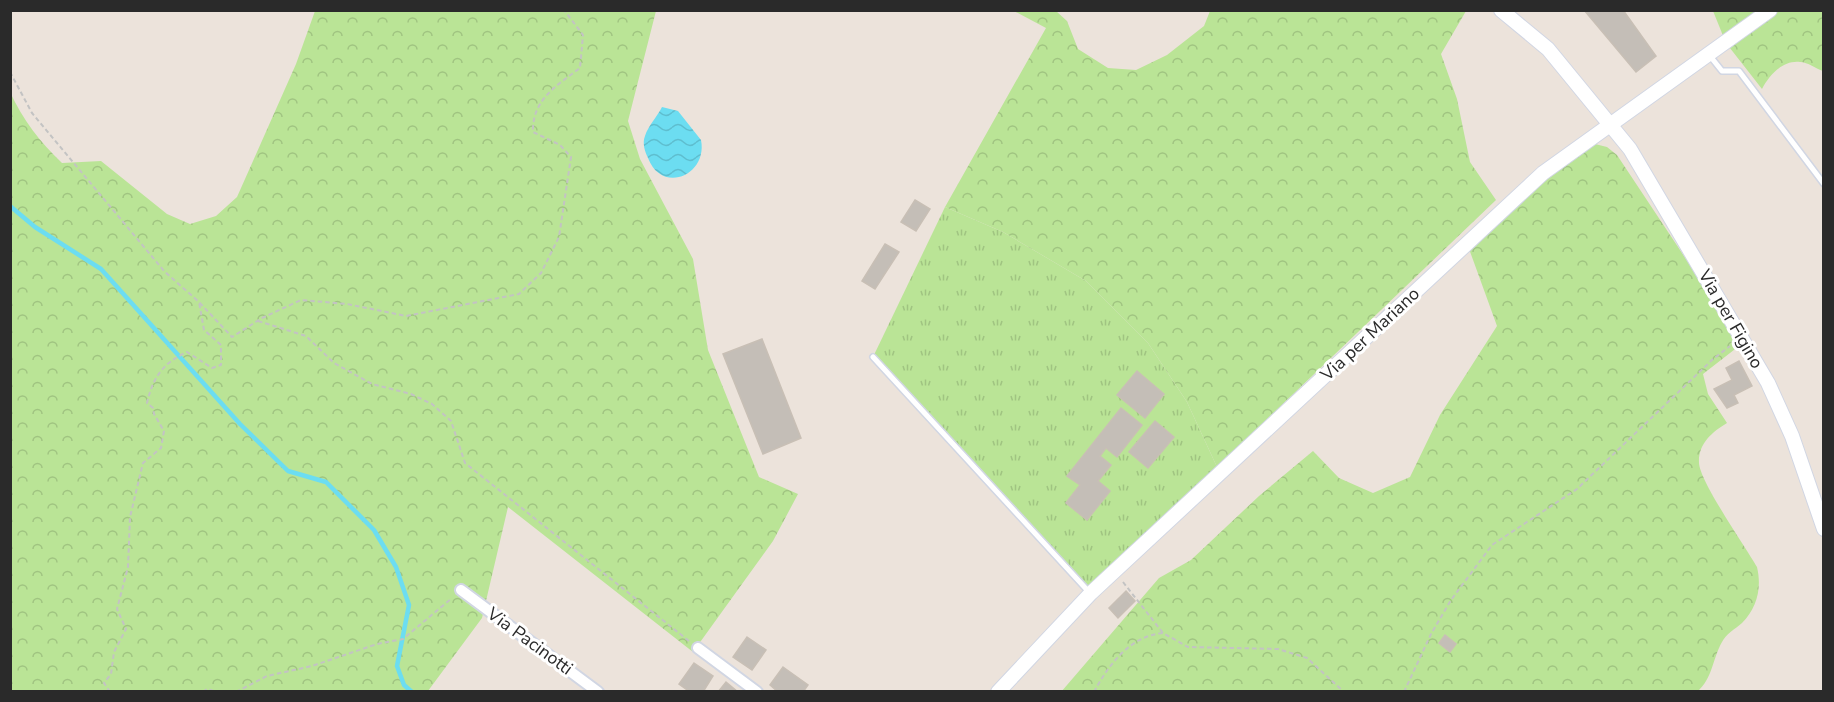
<svg xmlns="http://www.w3.org/2000/svg" width="1834" height="702" viewBox="0 0 1834 702" font-family="'Nunito Sans',sans-serif">
<style>
.grass{fill:url(#grass-tufts)}
.forest{fill:url(#forest-crowns)}
.water{fill:url(#water-waves)}
.lines{fill:none;stroke-linecap:round;stroke-linejoin:round}
.stream{stroke:#6cddf1;stroke-width:4.5}
.building{fill:#c4beb7;stroke:#c8bfb5;stroke-width:1.5}
.service-casing{stroke:#d1d6e3;stroke-width:8}
.minor-casing{stroke:#d1d6e3;stroke-width:14}
.tertiary-casing{stroke:#d1d6e3;stroke-width:16}
.path{stroke:#c3c3c3;stroke-width:2;stroke-dasharray:4.5 3;stroke-linecap:butt}
.service{stroke:#fff;stroke-width:5}
.minor{stroke:#fff;stroke-width:10}
.tertiary{stroke:#fff;stroke-width:14}
.labels{text-anchor:middle;stroke-width:6;stroke-linejoin:round;paint-order:stroke}
.street-label{font-size:18px;fill:#2a2a2a;stroke:#fff}
</style>
<defs>
<pattern id="grass-tufts" width="24" height="20" patternUnits="userSpaceOnUse" patternTransform="scale(1.5)"><rect width="24" height="20" fill="#bae496"/><path d="M3 7l-1-3M5 7V3M7 7l1-3M15 17l-1-3M17 17v-4M19 17l1-3" fill="none" stroke="#a0c481"/></pattern>
<pattern id="forest-crowns" width="20" height="18" patternUnits="userSpaceOnUse" patternTransform="scale(1.5)"><rect width="20" height="18" fill="#bae496"/><path d="M2 6a3 3 0 1 1 6 0M12 15a3 3 0 1 1 6 0" fill="none" stroke="#a0c481"/></pattern>
<pattern id="water-waves" width="16" height="10" patternUnits="userSpaceOnUse" patternTransform="scale(1.5)"><rect width="16" height="10" fill="#6cddf1"/><path d="M0 5q4-4 8 0t8 0" fill="none" stroke="#5ebecf"/></pattern>
</defs>
<rect width="100%" height="100%" fill="#ece3db"/>
<path class="grass" d="M945,207l58,25 83,49 62,62 39,59 30,65 -130,122 -214,-232z"/>
<path class="forest" d="M315,11h341l-28,110 12,38 53,100 15,91 51,127 39,17 -25,47 -80,111 -185,-145 -26,111 -54,73h-417l-1,-599c13,28 30,50 52,71l39,-2 66,53 23,10 26,-8 21,-19 59,-133z
M1014,11h42l11,10 11,28 30,19 28,2 31,-15 37,-29 6,-15h256l-25,43 16,45 13,63 26,38 -279,267 -30,-65 -39,-59 -62,-62 -83,-49 -58,-25 101,-179z
M1713,11h110v60c-7,-2 -15,-9 -23,-9 -17,-2 -31,13 -38,27l-36,-46z
M1595,144l12,3 10,8 73,110 49,81 -36,28 5,20 19,29c-15,9 -29,21 -28,40 1,19 46,83 58,104 5,21 0,41 -15,56 -7,6 -16,11 -20,19 -10,18 -9,36 -25,50h-636l98,-114 32,-18 68,-64 54,-45 26,27 34,15 37,-16 30,-62 57,-89 -29,-80 116,-100z"/>
<path class="water" d="M662,107l16,4 23,29c7,35 -39,55 -53,18 -3,-6 -6,-15 -3,-22 3,-10 12,-19 17,-29z"/>
<g class="lines">
<path class="stream" d="M10,206l25,21 66,42 139,155 48,47 38,11 48,48 22,37 13,38 -12,61 7,19 8,7"/>
</g>
<path class="building" d="M1584,10h39l33,46 -20,16z
M915,200l15,9 -14,22 -15,-9z
M885,244l14,8 -24,37 -13,-8z
M762,339l39,99 -38,16 -40,-100z
M1739,361l13,25 -18,9 4,8 -11,5 -13,-19 18,-9 -6,-12z
M1137,371l27,23 -19,24 -28,-23z
M1121,408l21,17 -25,32 -11,-9 -6,8 11,9 -13,16 12,10 -23,29 -21,-17 14,-18 -13,-9z
M1155,421l19,16 -26,31 -19,-16z
M1126,591l9,10 -17,17 -9,-10z
M1445,635l11,9 -6,8 -11,-9z
M747,637l19,13 -14,20 -19,-13z
M694,663l19,13 -10,16h-13l-11,-8z
M783,667l25,18 -5,7h-25l-8,-7z
M726,682l12,10h-20z"/>
<g class="lines">
<g class="service-casing">
<path id="service" d="M1710,56l12,15h17l85,113
M873,357l216,235"/>
</g>
<g class="minor-casing">
<path id="minor" d="M461,590l137,102
M698,648l59,44"/>
</g>
<g class="tertiary-casing">
<path id="tertiary" d="M1501,10l47,39 82,100 138,234 24,53 32,93
M998,692l93,-99 452,-420 227,-163"/>
</g>
<path class="path" d="M10,72l22,41 132,158 35,31 33,35 30,-19 39,-18 46,4 59,12 113,-22 22,-21 18,-36 12,-80 -11,-12 -27,-13c-1,-32 23,-46 47,-64l3,-33 -19,-25
M258,321l48,15 28,27 38,21 39,10 21,10 19,17 14,42 224,178
M1123,582l40,51 25,14 90,2 29,9 37,34
M110,692l-6,-9 7,-9 3,-22 12,-23 -9,-20 11,-42 2,-50 13,-54 18,-15 3,-17 -10,-17 -1,-6 -6,-5c6,-26 16,-40 40,-51l25,16 9,-3v-20l-17,-15 -5,-28
M203,692l4,-3 11,3
M236,692l31,-16 45,-10 65,-22 26,-5 49,-41
M1094,692c15,-28 36,-56 69,-59
M1404,692l27,-58 20,-34 41,-55 85,-56 135,-129 18,-14"/>
<use href="#service" class="service"/>
<use href="#minor" class="minor"/>
<use href="#tertiary" class="tertiary"/>
</g>
<g class="labels">
<g class="street-label">
<text transform="translate(1731 319) rotate(60)" y="6">Via per Figino</text>
<text transform="translate(1370 334) rotate(-43)" y="6">Via per Mariano</text>
<text transform="translate(530 641) rotate(36)" y="6">Via Pacinotti</text>
</g>
</g>
<rect width="1834" height="702" fill="none" stroke="#2a2a2a" stroke-width="24"/>
</svg>
